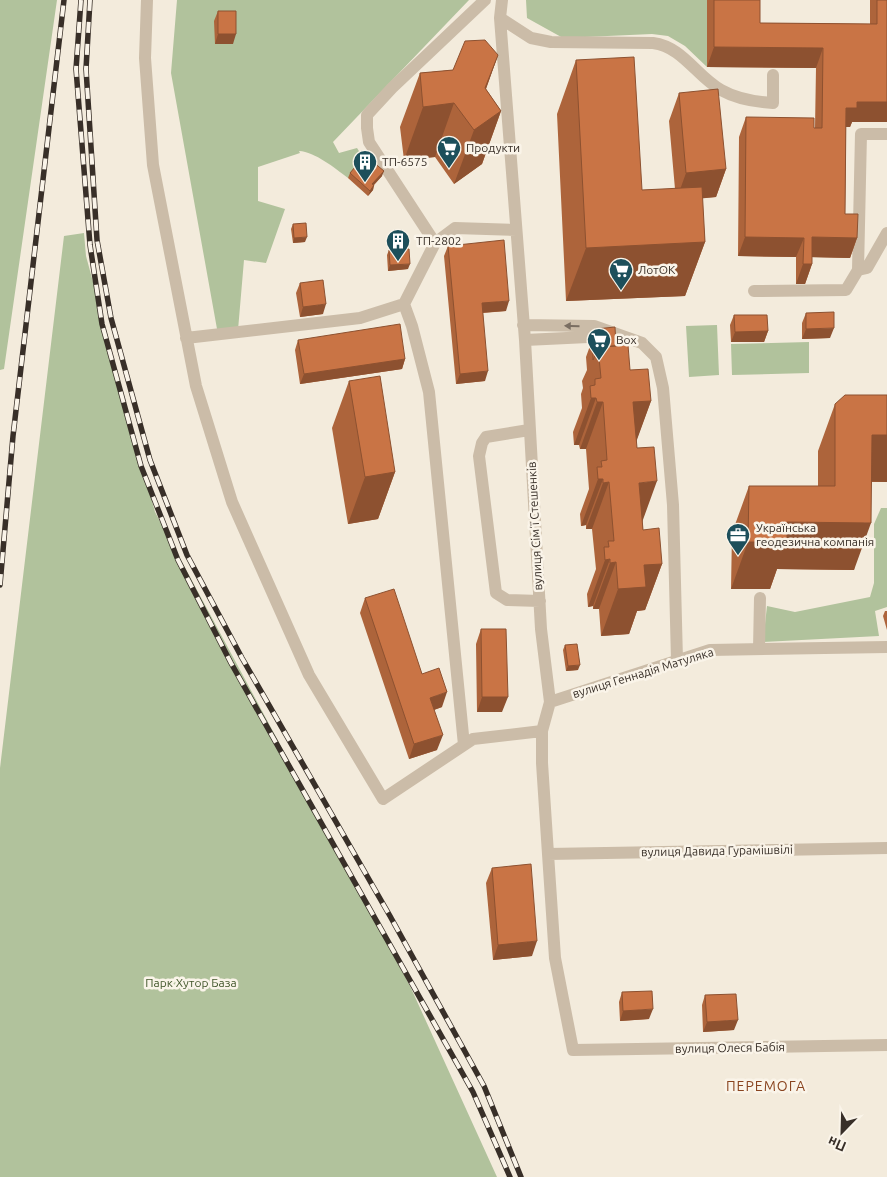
<svg xmlns="http://www.w3.org/2000/svg" width="887" height="1177" viewBox="0 0 887 1177" font-family="Ubuntu,sans-serif">
<style>
.green{fill:#b1c29c}
.lines{fill:none;stroke-linecap:round;stroke-linejoin:round}
.minor{stroke:#cbbca8;stroke-width:12}
.rail-casing{stroke:#382f28;stroke-width:5.5}
.rail{stroke:#faf4e9;stroke-width:4;stroke-dasharray:11;stroke-linecap:butt}
.wall{fill:#ad643b}
.shaded-wall{fill:#8d5130}
.building{fill:#c97445;stroke:#8d5130}
.oneway{fill:#7a6e62}
.labels{text-anchor:middle;stroke-width:5;stroke-linejoin:round;paint-order:stroke}
.poi-label{font-size:12px;fill:#382f28;stroke:#faf4e9;text-anchor:start}
.street-label{font-size:12px;fill:#382f28;stroke:#faf4e9}
.park-label{font-size:12px;fill:#42572b;stroke:#faf4e9}
.neighbourhood-label{font-size:14px;letter-spacing:1px;fill:#89441f;stroke:#faf4e9}
</style>
<rect width="100%" height="100%" fill="#f3ebdc"/>
<path class="green" d="M0,0h57l-53,369 -4,1z
M177,0h292l-136,142 6,11 18,-5 9,14 -18,16c-13,-10 -33,-26 -49,-27l1,2 -42,14v34l27,8 -19,54 -22,-3 -6,70 -19,10 -48,-267z
M526,0h181v67l-22,-21 -17,-10 -16,-2 -89,4 -36,-20z
M84,233l2,23 69,256 255,474 87,191h-497v-409l64,-532z
M717,325l2,50 -30,2 -3,-51z
M809,342v31l-77,2 -1,-31z
M881,508h6v99l-12,4 4,25 -116,6 4,-36 28,6 75,-15 4,-14v-59z"/>
<g class="lines">
<path class="minor" d="M147,0l-2,58 8,107 43,221 36,116 77,173 74,124 90,-60 69,-8
M502,0l-2,18 25,322 16,289 9,73 -8,29v32l6,91 7,104 18,92 314,-5
M500,18l31,20 20,4 102,1c30,4 43,33 68,47 16,9 35,12 52,13v-28
M887,134h-26l-3,136 9,-2 20,-35
M435,243l-66,-101 -2,-14v-13l25,-27 93,-88
M754,291l92,-1 12,-20
M404,304l8,22 17,66 35,353
M523,325l71,1 48,17 14,14 7,31 10,117 4,155
M186,338l174,-20 44,-14 31,-61 20,-15 61,2
M525,340l84,-4
M529,430l-43,7 -4,6 -3,13 17,137 11,7 33,1
M759,649l1,-51
M550,702l160,-52 177,-3
M548,854l339,-6"/>
<g class="rail-casing">
<path id="rail" d="M81,0l-5,69 14,176 12,79 39,142 37,94 53,103 242,429 37,85
M90,0l-4,69 11,171 14,78 39,142 37,95 55,103 148,258 94,170 37,91
M0,585l13,-149 51,-436"/>
</g>
<use href="#rail" class="rail"/>
</g>
<path class="wall" d="M707,0h53v23l110,1v-24h17l-35,122 -2,5h-4l-1,87 12,24 -7,20 -38,-1v7l-7,20h-9v-27l-58,-1 1,-119 7,-20 69,11 1,-60 -109,-1z
M218,11l15,33h-18l-1,-23z
M498,55l-12,34 15,22 -19,53 -28,20 -19,-27 -31,3 -4,-33 20,-54 33,-3z
M576,60l66,130 33,-1 -6,-68 10,-28 47,76 -10,28 -14,1 3,44 -20,54 -119,5 -9,-187z
M350,173l32,3 -8,9 -1,5 -5,6 -20,-18z
M293,224l12,18 -12,1 -2,-14z
M448,246l58,65 -23,2 2,68 -29,3 -12,-128z
M389,250l19,19 -20,2 -1,-16z
M300,283l23,31 -23,3 -4,-24z
M806,313l24,25 -28,1v-16z
M734,315l34,16 -4,11h-33l-1,-17z
M596,329l20,17 14,24 21,31 -15,40 7,89 19,34 -17,46 -8,1 -8,23 -28,2 -2,-27h-6v-3l-5,1 -1,-13 9,-25 -4,-40h-6v-4l-5,1 -1,-12 9,-25 -3,-40h-6l-1,-4h-5l-1,-13 9,-24 -1,-14 2,-6 -1,-7 5,-11 -1,-13z
M298,340l107,19 -3,10 -102,15 -5,-34z
M349,381l46,91 -17,47 -30,5 -16,-96z
M887,395v87h-15l-18,88 -77,-1 -7,20h-39l1,-56 17,-47h69v-35l17,-47z
M365,598l57,76 20,33 -8,3 3,40 -28,9 -49,-146z
M885,611h2v19l-4,-14z
M481,629l21,83h-25l-1,-68z
M565,645l13,25 -12,1 -3,-21z
M492,868l40,88 -39,4 -7,-77z
M622,992l27,27 -29,2 -1,-19z
M705,995l29,35 -31,2 -1,-27z"/>
<path class="shaded-wall" d="M218,34h18l-3,10h-18z
M714,47l109,1 -7,20 -109,-1z
M498,55l-19,53 6,-20z
M857,102h30v20h-35l-2,5h-11l7,-19z
M454,103l-19,54 -31,3 19,-53z
M501,111l-19,53 -28,20 20,-54z
M726,169l-10,28 -40,4 10,-28z
M384,171l-2,5 -12,13 2,-5z
M374,185l-1,5 -5,6 2,-5z
M307,237l-2,5 -12,1 1,-5z
M745,237l59,1 -8,19 -58,-1z
M812,237l45,1 -7,20 -45,-1z
M705,242l-20,54 -119,5 20,-53z
M410,264l-2,5 -20,2 2,-6z
M803,264h9l-7,20h-9z
M509,301l-3,10 -28,2 4,-10z
M326,304l-3,10 -23,3 3,-10z
M834,328l-4,10 -28,1 4,-10z
M768,331l-4,11h-33l4,-10z
M405,359l-3,10 -102,15 4,-10z
M488,371l-3,10 -29,3 4,-10z
M591,398h5l-17,47h-5z
M651,401l-17,47 -1,-46z
M597,402h6l-17,47h-6z
M872,435h15v47l-32,-1z
M395,472l-17,47 -30,5 17,-47z
M598,479h5l-17,46 -5,1z
M657,481l-17,47 -1,-45z
M609,482l-17,47h-6l17,-46z
M787,522l84,1 -17,47 -77,-1 -7,20h-39l17,-47z
M610,559l-17,47 -5,1 17,-47z
M616,562l-17,47h-6l17,-46z
M662,564l-17,46 -8,1 -8,23 -28,2 17,-47 26,-24z
M580,665l-2,5 -12,1 2,-5z
M447,692l-5,15 -17,6 5,-15z
M482,697h26l-6,15h-25z
M443,735l-6,15 -28,9 5,-15z
M537,941l-5,15 -39,4 5,-15z
M653,1009l-4,10 -29,2 3,-10z
M738,1020l-4,10 -31,2 4,-10z"/>
<path class="building" d="M714,0h46v23l117,1v-24h10v102h-30v6h-11l-1,106h13l-1,24 -45,-1v27h-9l1,-26 -59,-1 1,-120 68,1v10h8l1,-80 -109,-1z
M218,11h18v23h-18z
M485,40l13,15 -13,33 16,23 -27,19 -20,-27 -31,4 -3,-34 33,-3 12,-29z
M634,57l8,133 60,-3 3,55 -119,6 -10,-188z
M718,89l8,80 -40,4 -7,-80z
M367,157l17,14 -12,13 2,1 -4,6 -20,-18 5,-6 1,2z
M306,223l1,14 -13,1 -1,-14z
M504,240l5,61 -27,2 6,68 -28,3 -12,-128z
M409,249l1,15 -20,1 -1,-15z
M323,280l3,24 -23,3 -3,-24z
M834,312v16l-28,1v-16z
M734,315h33l1,16 -33,1z
M400,324l5,35 -101,15 -6,-34z
M615,327l1,19 -18,1 -1,2 -1,-20z
M628,345l2,25 18,-1 3,32 -18,1 4,46 17,-1 3,34 -18,2 4,47 16,-2 3,36 -18,1 2,22 -28,2 -2,-27 -6,1v-4l-5,1 -1,-13h5l-1,-6h6l-5,-59 -6,1v-4h-5l-1,-12h5l-1,-6 6,-1 -4,-58h-6l-1,-4h-5l-1,-12 5,-1v-6l6,-1 -3,-31z
M593,353h3l-3,7z
M380,376l15,96 -30,5 -16,-96z
M845,395h42v40h-15l-1,88 -84,-1v20h-39l1,-56h86v-82z
M394,589l28,85 17,-6 8,24 -17,6 13,37 -29,9 -49,-146z
M481,629h25l2,68h-26z
M577,644l3,21 -12,1 -3,-21z
M531,864l6,77 -39,4 -6,-77z
M652,991l1,18 -30,2 -1,-19z
M736,994l2,26 -31,2 -2,-27z"/>
<defs><path id="oneway-solid" d="M-6-.8H1V-3.2L6.5 0L1 3.2V.8H-6Z" transform="scale(1.25)"/></defs>
<use class="oneway" href="#oneway-solid" transform="translate(572 326) rotate(-179)"/>
<defs>
<g id="supermarket-pin" transform="scale(1.25)"><path d="M0 17L-7.5 6A9.5 9.5 0 1 1 7.5 6Z" fill="#1d4f5b" stroke="#faf4e9"/><path d="M-6-5.5h2.5l.6 2H6L4.5 2H-2.5L-4.4-4H-6ZM-1.5 3.2a1.3 1.3 0 1 0 .1 0ZM3 3.2a1.3 1.3 0 1 0 .1 0Z" fill="#fff"/></g>
<g id="building-pin" transform="scale(1.25)"><path d="M0 17L-7.5 6A9.5 9.5 0 1 1 7.5 6Z" fill="#1d4f5b" stroke="#faf4e9"/><path d="M-4-6H4V6H1V3H-1V6H-4ZM-2.5-4.3h1.7v1.8h-1.7ZM.8-4.3h1.7v1.8H.8ZM-2.5-1h1.7V.8h-1.7ZM.8-1h1.7V.8H.8Z" fill="#fff"/></g>
<g id="office-pin" transform="scale(1.25)"><path d="M0 17L-7.5 6A9.5 9.5 0 1 1 7.5 6Z" fill="#1d4f5b" stroke="#faf4e9"/><path d="M-6-3h4V-5.5h4V-3h4V5H-6ZM-1-4.5V-3h2v-1.5ZM-6 0V1H6V0Z" fill="#fff"/></g>
</defs>
<g fill-rule="evenodd">
<use href="#supermarket-pin" x="449" y="148"/>
<use href="#building-pin" x="365" y="162"/>
<use href="#building-pin" x="398" y="241"/>
<use href="#supermarket-pin" x="621" y="270"/>
<use href="#supermarket-pin" x="599" y="340"/>
<use href="#office-pin" x="738" y="535"/>
</g>
<g class="labels">
<g class="poi-label">
<text x="466" y="152">Продукти</text>
<text x="382" y="166">ТП-6575</text>
<text x="416" y="245">ТП-2802</text>
<text x="638" y="274">ЛотОК</text>
<text x="616" y="344">Box</text>
<text x="756" y="532">Українська<tspan x="756" dy="14">геодезична компанія</tspan></text>
</g>
<g class="street-label">
<text transform="translate(535 526) rotate(-93)" y="4">вулиця Сімʼї Стешенків</text>
<text transform="translate(643 673) rotate(-17)" y="4">вулиця Геннадія Матуляка</text>
<text transform="translate(717 851) rotate(-1)" y="4">вулиця Давида Гурамішвілі</text>
<text transform="translate(730 1048) rotate(-1)" y="4">вулиця Олеся Бабія</text>
</g>
<g class="park-label">
<text x="191" y="987">Парк Хутор База</text>
</g>
<g class="neighbourhood-label">
<text x="766" y="1091">ПЕРЕМОГА</text>
</g>
</g>
<g transform="translate(842 1132) rotate(203)" stroke="#faf4e9" stroke-width="4" paint-order="stroke">
<path d="M0-4L9 19L0 12L-9 19Z" fill="#382f28"/>
<text y="-8" font-size="14" font-weight="bold" text-anchor="middle" fill="#382f28">Пн</text>
</g>
</svg>
